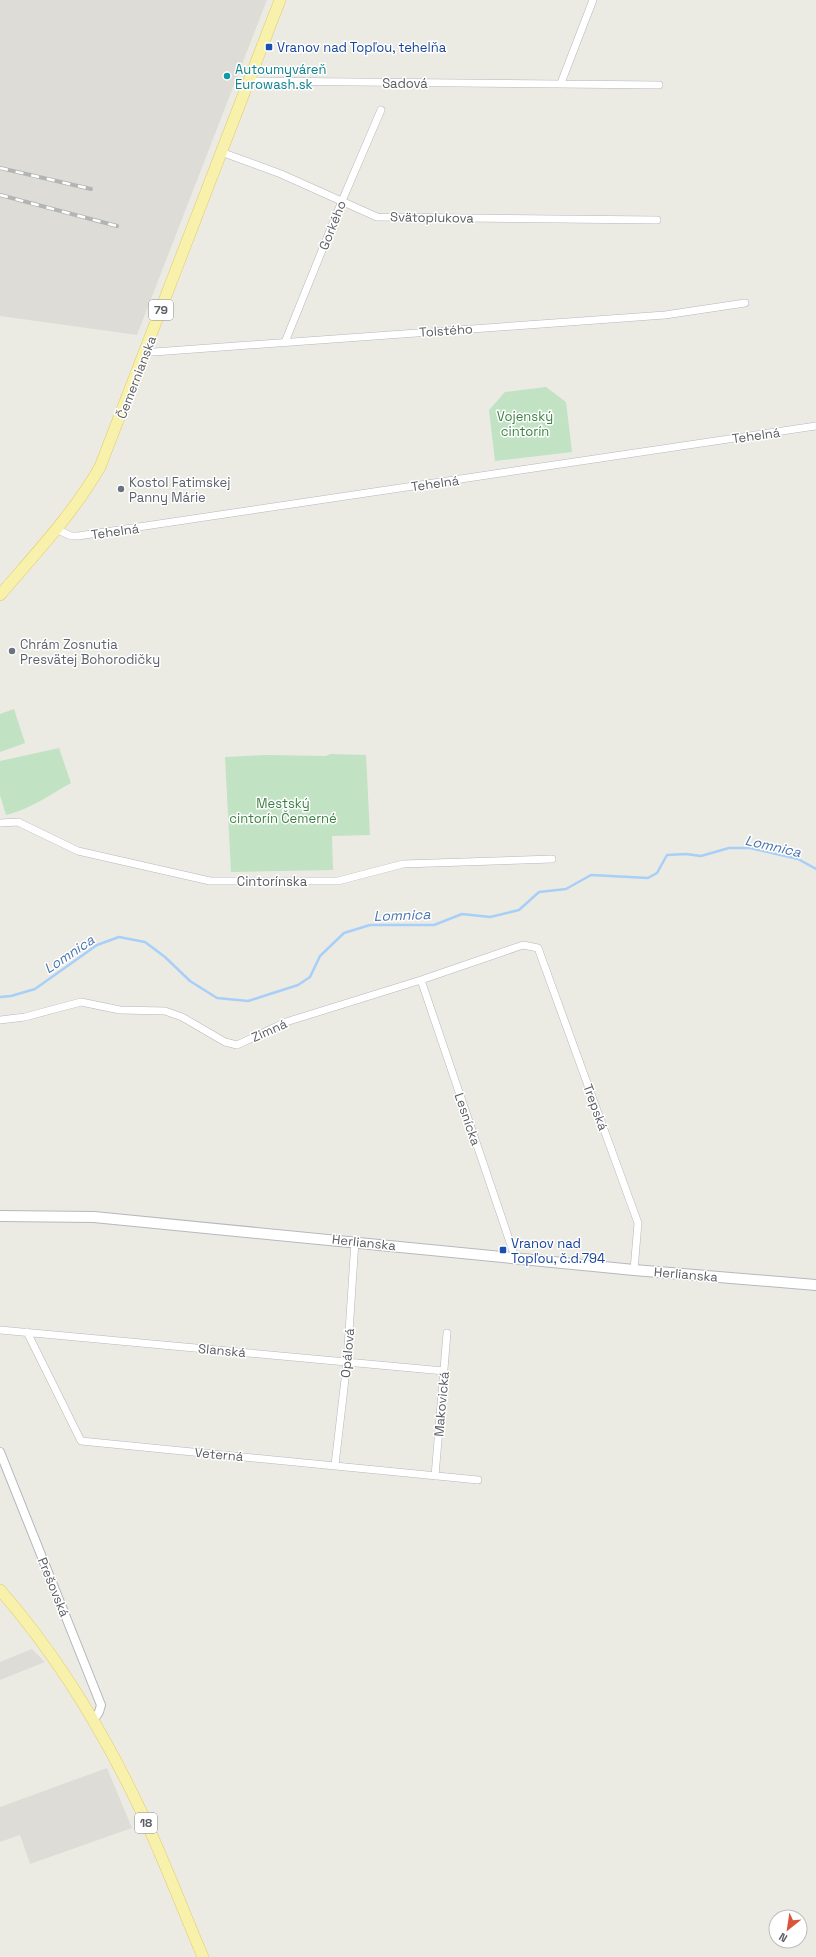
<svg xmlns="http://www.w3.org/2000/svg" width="816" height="1957" viewBox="0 0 816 1957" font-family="'Space Grotesk',sans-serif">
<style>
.industrial{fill:#dedcd7}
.green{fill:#c1e2c3}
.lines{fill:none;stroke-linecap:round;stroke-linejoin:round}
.stream{stroke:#a7cff7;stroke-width:2.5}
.minor-casing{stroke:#b5b7bc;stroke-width:8}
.tertiary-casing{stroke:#b5b7bc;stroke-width:10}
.secondary-casing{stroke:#b6b8be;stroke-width:12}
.primary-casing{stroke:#e5ca63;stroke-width:12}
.minor{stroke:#fff;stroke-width:7}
.tertiary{stroke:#fff;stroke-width:8}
.secondary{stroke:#fff;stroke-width:10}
.primary{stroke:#f8f1ac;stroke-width:11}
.rail-casing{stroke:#b3b4b4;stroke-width:4}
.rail{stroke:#fff;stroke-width:2.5;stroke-dasharray:8;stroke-linecap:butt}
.transit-dot{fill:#1a4fb4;stroke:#fff;stroke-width:1.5}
.culture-dot{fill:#0f9aa8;stroke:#fff;stroke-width:1.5}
.worship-dot{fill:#6b7280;stroke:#fff;stroke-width:1.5}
.labels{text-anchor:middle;stroke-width:3;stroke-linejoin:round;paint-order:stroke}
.shield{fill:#fff;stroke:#8c8e91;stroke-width:1}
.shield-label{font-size:12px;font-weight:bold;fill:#5b5d62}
.transit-label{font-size:13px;fill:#164399;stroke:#fff;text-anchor:start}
.culture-label{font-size:13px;fill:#0d838f;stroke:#fff;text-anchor:start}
.street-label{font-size:13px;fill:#5b5d62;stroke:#fff}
.park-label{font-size:13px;fill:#3c8044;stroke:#fff}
.worship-label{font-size:13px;fill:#5b616d;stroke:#fff;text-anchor:start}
.water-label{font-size:14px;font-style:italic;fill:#4974b0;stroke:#fff}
</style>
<rect width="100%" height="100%" fill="#ecebe3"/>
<path class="industrial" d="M0,0h267l-130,335 -137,-19z
M32,1649l13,13 -45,18v-18z
M107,1768l25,60 -102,36 -10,-29 -20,7v-35z"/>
<path class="green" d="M546,387l20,15 6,50 -77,9 -6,-51 16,-18z
M14,709l11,34 -25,9v-38z
M59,748l12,35c-23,13 -39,25 -65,32l-6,-20v-34z
M330,754l36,1 4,80 -38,1 1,34 -102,2 -6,-115 41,-2 60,1z"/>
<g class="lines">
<path class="stream" d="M0,997l11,-1 24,-7 62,-44 22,-8 26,5 20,15 25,24 27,17 31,3 50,-16 12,-8 10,-21 24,-23 26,-8h64l28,-11 28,3 29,-7 20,-18 27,-3 25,-14 57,3 9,-5 10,-18 19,-1 15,2 28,-8h21l48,11 18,10"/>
<g class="minor-casing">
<path id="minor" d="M248,81l411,4
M561,83l32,-83
M221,152l60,22 96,43 280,3
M285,342l57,-141 39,-91
M146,351l8,1 511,-37 80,-12
M56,529l15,7h7l738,-110
M0,823l18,-1 60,29 132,30h128l65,-17 149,-5
M421,980l94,277
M0,1020l25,-3 56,-15 39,8 45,1 17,6 43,25 12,3 49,-23 135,-42 102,-35 15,3 100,275 -4,47
M0,1330l444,41
M27,1332l54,109 397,39
M335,1465l12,-103 8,-121
M435,1476l12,-143"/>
</g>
<g class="tertiary-casing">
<path id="tertiary" d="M0,1452l101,253 -2,7 -6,9"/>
</g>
<g class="secondary-casing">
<path id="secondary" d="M0,1216l94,1 540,53 182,15"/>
</g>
<g class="primary-casing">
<path id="primary" d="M0,595c35,-41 73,-81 100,-128l180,-467
M0,1590c57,65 103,141 140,219 23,48 42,99 63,148"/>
</g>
<use href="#minor" class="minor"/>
<use href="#tertiary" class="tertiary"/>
<use href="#secondary" class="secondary"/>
<use href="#primary" class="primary"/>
<g class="rail-casing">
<path id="rail" d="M0,168l91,21
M0,195l117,31"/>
</g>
<use href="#rail" class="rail"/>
</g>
<g class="transit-dot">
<rect x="265" y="43" width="8" height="8" rx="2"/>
<rect x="499" y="1246" width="8" height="8" rx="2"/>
</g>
<circle class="culture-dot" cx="227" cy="76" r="4"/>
<g class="worship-dot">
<circle cx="121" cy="489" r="4"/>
<circle cx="12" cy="651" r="4"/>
</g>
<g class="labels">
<g class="shield">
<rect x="149" y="300" width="24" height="20" rx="3"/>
<rect x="135" y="1813" width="22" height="20" rx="3"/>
</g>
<g class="shield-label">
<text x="161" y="314">79</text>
<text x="146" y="1827">18</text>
</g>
<g class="transit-label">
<text x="277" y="52">Vranov nad Topľou, tehelňa</text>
<text x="511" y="1248">Vranov nad<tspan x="511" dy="15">Topľou, č.d.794</tspan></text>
</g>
<g class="culture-label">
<text x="235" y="74">Autoumyváreň<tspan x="235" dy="15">Eurowash.sk</tspan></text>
</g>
<g class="street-label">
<text x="405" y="88">Sadová</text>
<text transform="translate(432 217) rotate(1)" y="5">Svätoplukova</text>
<text transform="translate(332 225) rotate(-68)" y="5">Gorkého</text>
<text transform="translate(446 330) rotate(-4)" y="5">Tolstého</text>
<text transform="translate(136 377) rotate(-69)" y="5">Čemernianska</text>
<text transform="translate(756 435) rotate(-8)" y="5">Tehelná</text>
<text transform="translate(435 483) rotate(-8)" y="5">Tehelná</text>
<text transform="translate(115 531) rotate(-8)" y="5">Tehelná</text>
<text x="272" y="886">Cintorínska</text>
<text transform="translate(269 1030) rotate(-24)" y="5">Zimná</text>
<text transform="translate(596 1107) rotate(70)" y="5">Trepská</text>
<text transform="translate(468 1119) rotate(71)" y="5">Lesnícka</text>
<text transform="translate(364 1242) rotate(6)" y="5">Herlianska</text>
<text transform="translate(686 1274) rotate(5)" y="5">Herlianska</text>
<text transform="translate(222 1350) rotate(5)" y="5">Slanská</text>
<text transform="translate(347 1353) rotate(-85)" y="5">Opálová</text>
<text transform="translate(441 1404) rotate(-85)" y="5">Makovická</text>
<text transform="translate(219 1454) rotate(5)" y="5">Veterná</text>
<text transform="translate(54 1587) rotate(68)" y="5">Prešovská</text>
</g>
<g class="park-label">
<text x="525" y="421">Vojenský<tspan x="525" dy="15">cintorín</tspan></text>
<text x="283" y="808">Mestský<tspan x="283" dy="15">cintorín Čemerné</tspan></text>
</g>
<g class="worship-label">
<text x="129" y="487">Kostol Fatimskej<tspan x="129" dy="15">Panny Márie</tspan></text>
<text x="20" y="649">Chrám Zosnutia<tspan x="20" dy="15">Presvätej Bohorodičky</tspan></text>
</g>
<g class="water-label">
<text transform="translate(773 846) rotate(13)" y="5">Lomnica</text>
<text transform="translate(402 915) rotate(-2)" y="5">Lomnica</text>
<text transform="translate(69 954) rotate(-34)" y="5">Lomnica</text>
</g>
</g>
<g transform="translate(788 1929) rotate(210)"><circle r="19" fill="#ffffff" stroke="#bdbec0"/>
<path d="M0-3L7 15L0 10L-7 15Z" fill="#da533b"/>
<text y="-6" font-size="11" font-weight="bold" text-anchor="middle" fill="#5b5d62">N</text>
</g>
</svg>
